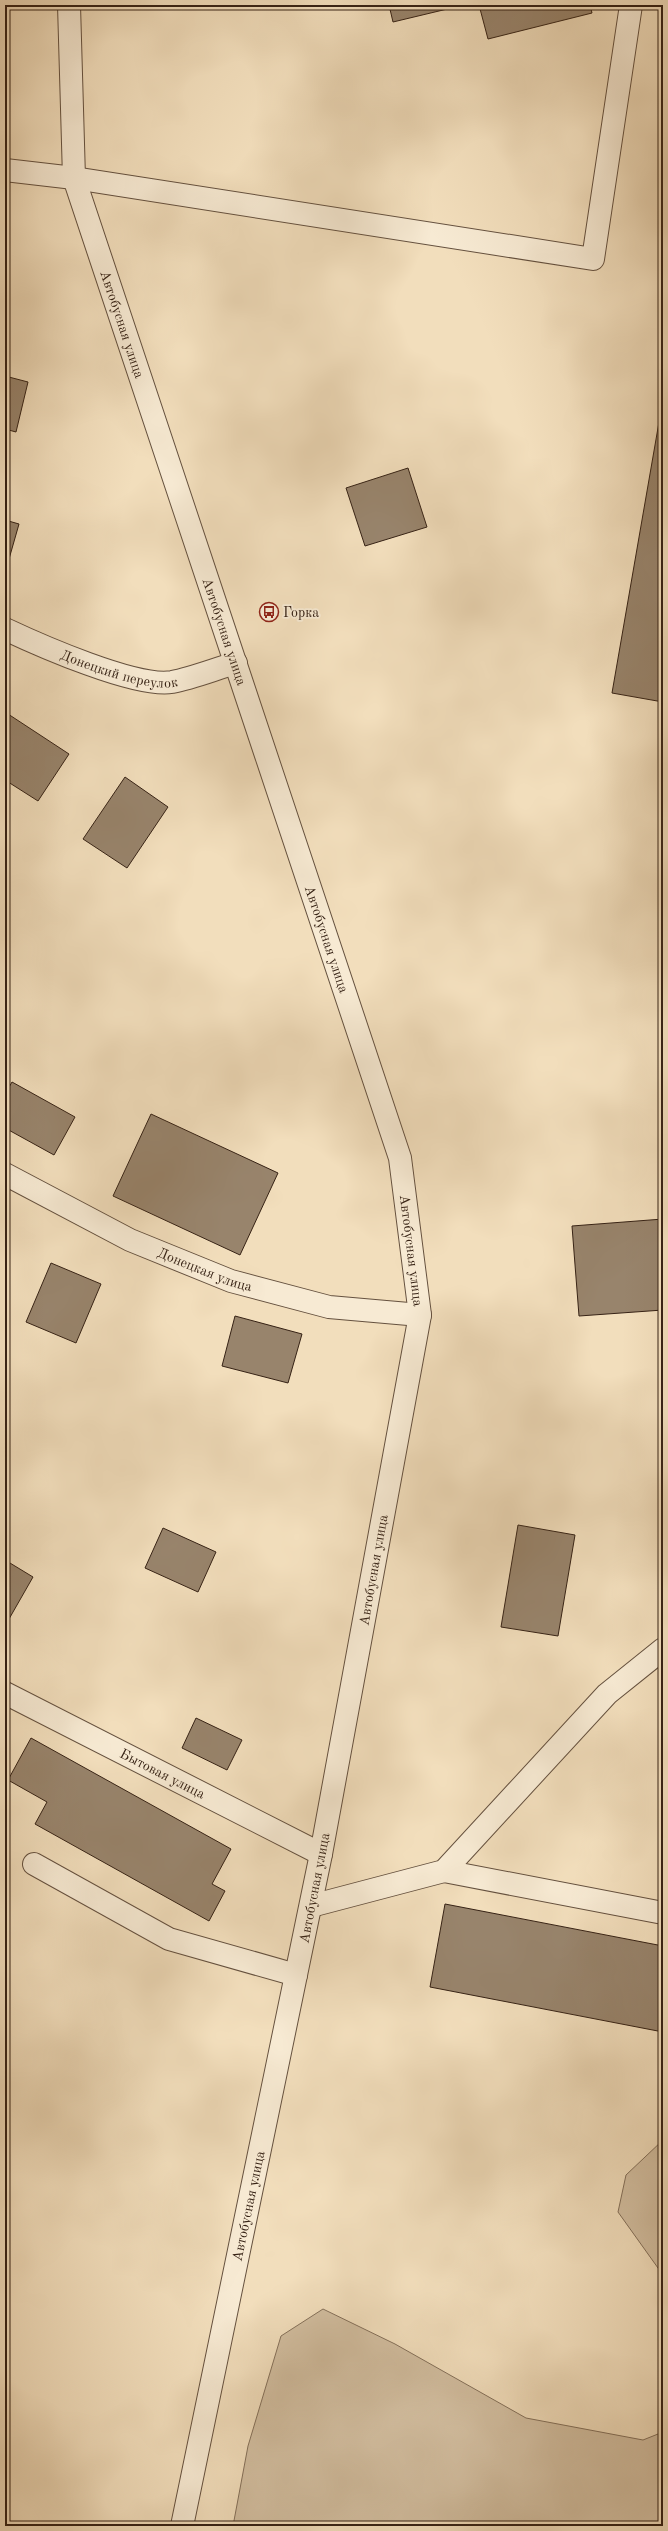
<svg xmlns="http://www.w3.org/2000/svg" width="668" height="2531" viewBox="0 0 668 2531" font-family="'Old Standard TT',serif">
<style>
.green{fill:#d2bea0;stroke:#84705a}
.building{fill:#98846c;stroke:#362215}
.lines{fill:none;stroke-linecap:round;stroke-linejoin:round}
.minor-casing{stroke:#65513f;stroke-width:24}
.minor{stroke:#f7ead3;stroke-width:22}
.labels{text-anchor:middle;stroke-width:3.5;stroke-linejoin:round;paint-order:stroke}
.street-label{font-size:14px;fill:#362215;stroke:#f7ead3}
.poi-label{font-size:14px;fill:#362215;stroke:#f7ead3;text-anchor:start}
</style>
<rect width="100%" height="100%" fill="#f2debc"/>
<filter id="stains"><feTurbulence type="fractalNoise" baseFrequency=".005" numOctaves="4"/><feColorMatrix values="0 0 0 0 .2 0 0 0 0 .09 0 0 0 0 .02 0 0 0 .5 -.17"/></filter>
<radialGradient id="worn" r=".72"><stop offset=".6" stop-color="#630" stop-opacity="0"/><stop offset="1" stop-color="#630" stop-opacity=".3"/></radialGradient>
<path class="green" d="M663,2140v135l-45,-63 8,-37z
M323,2309l72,35 131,74 117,22 20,-8v94h-430l15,-80 33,-110z"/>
<path class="building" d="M389,5h75l-71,17z
M479,5h111l2,8 -104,26z
M5,376l23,6 -12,50 -11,-3z
M663,399v303l-51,-9z
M408,468l19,59 -62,19 -19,-58z
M5,520l14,4 -14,49z
M5,712l64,42 -31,47 -33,-21z
M125,777l43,30 -41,61 -44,-29z
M12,1082l63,35 -21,38 -49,-27v-34z
M151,1114l127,59 -38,82 -127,-59z
M663,1219v91l-84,6 -7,-90z
M51,1263l50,21 -25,59 -50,-21z
M235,1316l67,18 -14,49 -66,-17z
M518,1525l57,10 -17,101 -57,-9z
M163,1528l53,24 -18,40 -53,-24z
M5,1560l28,17 -24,42 -4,-3z
M196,1718l46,22 -15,30 -45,-22z
M31,1738l200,111 -19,35 13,7 -16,30 -174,-97 12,-22 -39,-22z
M445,1904l218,42v86l-233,-45z"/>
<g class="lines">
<g class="minor-casing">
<g id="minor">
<path id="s1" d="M69,5l5,173 326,980 20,157 -99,539 -139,672"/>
<path d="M5,170l69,8 519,81 38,-254"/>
<path id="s2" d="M5,629c34,16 131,59 167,53 21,-4 43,-13 64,-19"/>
<path id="s3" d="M5,1174l125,66 101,41 98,26 91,8"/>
<path id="s4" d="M5,1693l316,161"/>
<path d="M34,1864l135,75 127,36"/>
<path d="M444,1871l219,42"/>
<path d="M311,1906l133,-35 163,-177 56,-45"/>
</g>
</g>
<use href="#minor" class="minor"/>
</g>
<defs>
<g id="bus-ring" transform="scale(1)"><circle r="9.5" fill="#f7ead3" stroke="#8f2418" stroke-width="1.5"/><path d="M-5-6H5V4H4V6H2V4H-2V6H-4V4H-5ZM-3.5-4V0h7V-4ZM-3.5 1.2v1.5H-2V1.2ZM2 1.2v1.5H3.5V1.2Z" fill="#8f2418"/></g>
</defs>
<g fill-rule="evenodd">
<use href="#bus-ring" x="269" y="612"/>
</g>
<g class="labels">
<g class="street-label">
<text dy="5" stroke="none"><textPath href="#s1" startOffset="327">Автобусная улица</textPath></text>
<text dy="5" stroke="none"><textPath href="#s1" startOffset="651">Автобусная улица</textPath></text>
<text dy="5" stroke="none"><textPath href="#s2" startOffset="122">Донецкий переулок</textPath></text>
<text dy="5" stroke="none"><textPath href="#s1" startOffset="975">Автобусная улица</textPath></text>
<text dy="5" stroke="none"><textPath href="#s1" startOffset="1299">Автобусная улица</textPath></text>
<text dy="5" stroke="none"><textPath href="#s3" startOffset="222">Донецкая улица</textPath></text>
<text transform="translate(373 1570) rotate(-80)" y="5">Автобусная улица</text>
<text dy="5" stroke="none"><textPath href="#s4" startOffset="177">Бытовая улица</textPath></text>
<text transform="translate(314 1888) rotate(-79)" y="5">Автобусная улица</text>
<text transform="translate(248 2206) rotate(-78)" y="5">Автобусная улица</text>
</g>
<g class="poi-label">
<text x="283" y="617">Горка</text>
</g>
</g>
<rect width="668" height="2531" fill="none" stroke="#f2debc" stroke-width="20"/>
<rect x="6" y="6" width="656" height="2519" fill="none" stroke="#362215" stroke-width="2"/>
<rect x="10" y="10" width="648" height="2511" fill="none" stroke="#362215"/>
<rect width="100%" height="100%" filter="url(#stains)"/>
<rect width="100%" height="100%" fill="url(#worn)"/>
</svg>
